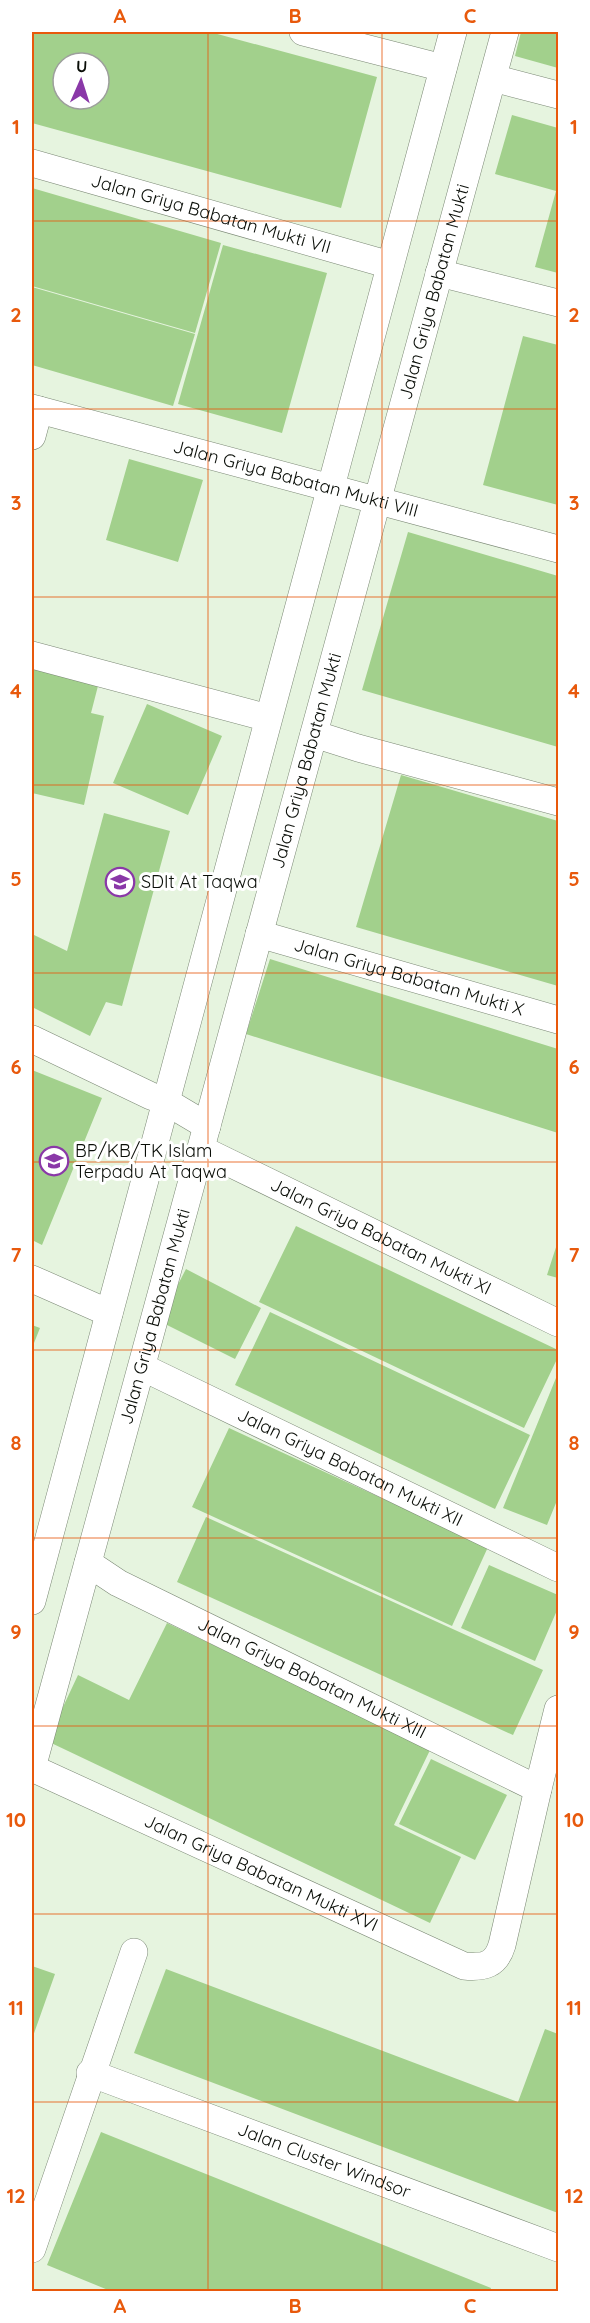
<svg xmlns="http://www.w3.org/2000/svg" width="590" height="2323" viewBox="0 0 590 2323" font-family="Quicksand,sans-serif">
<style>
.building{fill:#a2d08c;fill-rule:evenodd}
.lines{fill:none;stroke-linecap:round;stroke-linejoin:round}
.minor-casing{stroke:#7b8875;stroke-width:28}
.minor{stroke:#fff;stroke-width:27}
.grid{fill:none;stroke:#e8590c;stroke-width:1.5;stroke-opacity:0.55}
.labels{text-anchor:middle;stroke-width:6;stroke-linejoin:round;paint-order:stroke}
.street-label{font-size:18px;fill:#0a0e08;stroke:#fff}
.poi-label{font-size:18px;fill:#0a0e08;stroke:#fff;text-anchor:start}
.neatline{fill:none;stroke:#e8590c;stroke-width:2}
.grid-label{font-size:20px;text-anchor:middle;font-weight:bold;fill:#e8590c}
</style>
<rect width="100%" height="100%" fill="#e6f4df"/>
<path class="building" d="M32,32h178l167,45 -36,131 -309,-85zM63,63h36v36h-36z
M521,32h37v36l-43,-12z
M512,115l46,13v145l-23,-6 21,-76 -61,-17z
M32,188l189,55 -26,90 -163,-47z
M223,245l104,28 -45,160 -104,-29z
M32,287l163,47 -22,72 -141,-41z
M523,336l35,9v160l-75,-20z
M129,459l74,21 -25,82 -72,-22z
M408,532l150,44v171l-196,-57z
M32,667l67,15 -8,31 13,3 -20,89 -52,-12z
M147,704l75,32 -34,79 -75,-32z
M401,775l157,46v165l-202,-59z
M104,813l66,18 -48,175 -16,-4 -16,34 -58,-29v-73l35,17z
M270,959l288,90v84l-312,-99z
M32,1070l70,28 -60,147 -10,-5z
M296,1226l262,124v7l-34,71 -265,-126z
M558,1241v37l-11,-3z
M186,1269l75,39 -26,51 -76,-38z
M270,1312l260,123 -35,74 -260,-124z
M32,1325l8,3 -8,20z
M558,1373v125l-11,27 -44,-17z
M229,1428l259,119 -36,79 -260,-119z
M206,1517l337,153 -30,65 -336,-153z
M489,1565l69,30v13l-23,53 -74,-33z
M167,1623l264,125 -37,77 67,32 -31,66 -383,-182 31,-66 51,25z
M431,1759l76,36 -32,65 -76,-36z
M32,1966l23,8 -23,65z
M166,1969l352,133 27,-73 13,5v179l-424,-160z
M101,2132l390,156 -1,4h-377l-66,-27z"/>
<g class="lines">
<g class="minor-casing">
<g id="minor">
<path d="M303,32l140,36"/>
<path d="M493,78l65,17"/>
<path id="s1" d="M32,163l358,102"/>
<path d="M439,273l119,30"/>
<path id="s2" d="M32,408l526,141"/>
<path d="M32,436l7,-26"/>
<path d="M32,655l236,63"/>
<path d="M314,734l44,14 200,54"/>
<path id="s3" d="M259,934l299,86"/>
<path d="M32,1039l119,57 14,5 42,25"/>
<path id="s4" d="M201,1149l357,174"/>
<path d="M32,1279l77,34"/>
<path id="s5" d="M142,1367l416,201"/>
<path id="s6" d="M88,1563l30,20 420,206"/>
<path d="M32,1601l421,-1569"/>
<path id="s7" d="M32,1768l473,-1736"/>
<path id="s8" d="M32,1768l432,198c20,2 32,-1 38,-21l36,-156 20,-80"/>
<path id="s9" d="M90,2073l468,175"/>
<path d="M32,2249l102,-297"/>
</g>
</g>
<use href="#minor" class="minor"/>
</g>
<path class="grid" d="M208,32v2260M382,32v2260M32,221h526M32,409h526M32,597h526M32,785h526M32,973h526M32,1162h526M32,1350h526M32,1538h526M32,1726h526M32,1914h526M32,2102h526"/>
<defs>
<g id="school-ring" transform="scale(1.5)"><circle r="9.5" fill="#fff" stroke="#8a38a8" stroke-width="1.5"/><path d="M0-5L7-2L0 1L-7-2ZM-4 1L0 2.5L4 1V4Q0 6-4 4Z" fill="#8a38a8"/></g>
</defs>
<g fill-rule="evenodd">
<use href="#school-ring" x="120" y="882"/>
<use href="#school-ring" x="54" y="1161"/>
</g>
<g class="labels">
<g class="street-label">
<text dy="6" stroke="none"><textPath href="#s1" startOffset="186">Jalan Griya Babatan Mukti VII</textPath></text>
<text dy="6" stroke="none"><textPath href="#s7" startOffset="1530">Jalan Griya Babatan Mukti</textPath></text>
<text dy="6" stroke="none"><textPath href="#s2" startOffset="273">Jalan Griya Babatan Mukti VIII</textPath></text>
<text dy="6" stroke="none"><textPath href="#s7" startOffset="1044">Jalan Griya Babatan Mukti</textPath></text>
<text dy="6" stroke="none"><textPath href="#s3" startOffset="156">Jalan Griya Babatan Mukti X</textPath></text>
<text dy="6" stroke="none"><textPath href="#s4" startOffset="200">Jalan Griya Babatan Mukti XI</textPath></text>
<text dy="6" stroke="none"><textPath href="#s7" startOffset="468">Jalan Griya Babatan Mukti</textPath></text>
<text dy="6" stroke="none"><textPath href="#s5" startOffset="231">Jalan Griya Babatan Mukti XII</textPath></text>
<text dy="6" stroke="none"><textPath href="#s6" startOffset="252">Jalan Griya Babatan Mukti XIII</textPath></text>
<text dy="6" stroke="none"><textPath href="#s8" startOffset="252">Jalan Griya Babatan Mukti XVI</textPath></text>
<text dy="6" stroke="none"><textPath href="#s9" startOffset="250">Jalan Cluster Windsor</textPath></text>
</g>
<g class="poi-label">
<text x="141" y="888">SDIt At Taqwa</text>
<text x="75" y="1157">BP/KB/TK Islam<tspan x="75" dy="21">Terpadu At Taqwa</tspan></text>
</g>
</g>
<rect width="590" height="2323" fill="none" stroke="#ffffff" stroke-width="66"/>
<g transform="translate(81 81) rotate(3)"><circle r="28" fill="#ffffff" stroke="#9d9f9c" stroke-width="1.5"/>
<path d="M0-4.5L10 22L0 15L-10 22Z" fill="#8a38a8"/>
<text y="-9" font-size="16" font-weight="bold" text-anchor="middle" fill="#0a0e08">U</text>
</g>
<rect x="33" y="33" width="524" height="2257" class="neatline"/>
<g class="grid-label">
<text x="120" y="23">A</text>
<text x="295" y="23">B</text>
<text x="470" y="23">C</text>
<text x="16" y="134">1</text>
<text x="574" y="134">1</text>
<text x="16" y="322">2</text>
<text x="574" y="322">2</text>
<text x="16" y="510">3</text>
<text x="574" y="510">3</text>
<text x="16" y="698">4</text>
<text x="574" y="698">4</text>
<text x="16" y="886">5</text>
<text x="574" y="886">5</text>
<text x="16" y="1074">6</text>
<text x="574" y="1074">6</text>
<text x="16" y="1262">7</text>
<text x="574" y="1262">7</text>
<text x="16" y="1450">8</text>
<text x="574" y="1450">8</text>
<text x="16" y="1639">9</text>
<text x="574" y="1639">9</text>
<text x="16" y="1827">10</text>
<text x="574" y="1827">10</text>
<text x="16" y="2015">11</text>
<text x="574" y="2015">11</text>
<text x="16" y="2203">12</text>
<text x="574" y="2203">12</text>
<text x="120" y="2313">A</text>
<text x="295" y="2313">B</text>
<text x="470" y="2313">C</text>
</g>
</svg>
